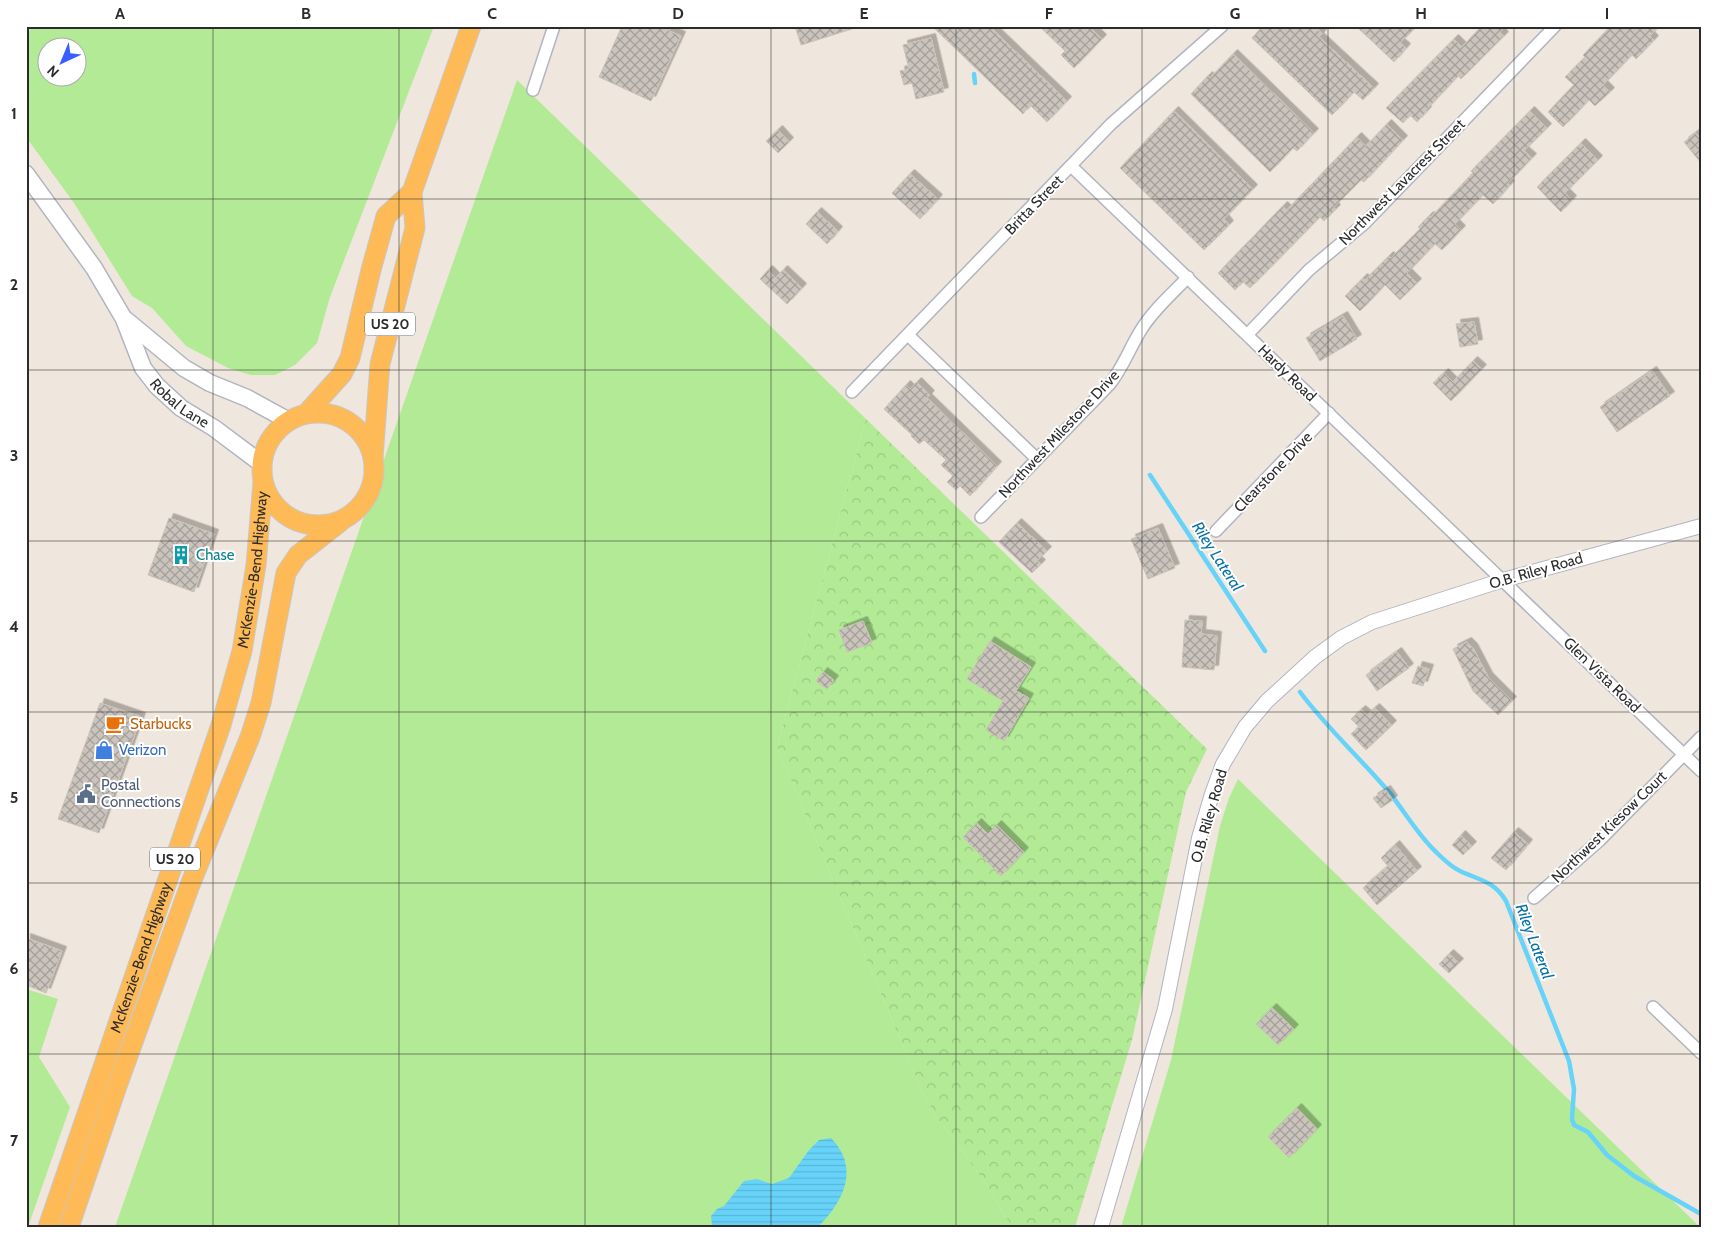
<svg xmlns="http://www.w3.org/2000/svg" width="1727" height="1253" viewBox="0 0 1727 1253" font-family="Cabin,sans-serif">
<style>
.grass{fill:#b2ea95;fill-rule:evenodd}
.forest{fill:url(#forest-crowns)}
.water{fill:url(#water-rules)}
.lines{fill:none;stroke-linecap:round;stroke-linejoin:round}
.stream{stroke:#68d3f9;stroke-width:4.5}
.building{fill:url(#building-cross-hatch);stroke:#cbc3b6;filter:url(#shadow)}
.minor-casing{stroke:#b1b4c1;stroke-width:14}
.tertiary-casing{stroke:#b1b4c1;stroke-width:16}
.secondary-casing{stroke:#b1b4c1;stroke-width:19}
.trunk-casing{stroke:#c8c8c8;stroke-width:21}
.minor{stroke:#fff;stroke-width:11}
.tertiary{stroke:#fff;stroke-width:14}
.secondary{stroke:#fff;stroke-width:16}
.trunk{stroke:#feba56;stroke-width:19}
.grid{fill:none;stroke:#2c2c2c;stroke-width:1;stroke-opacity:0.55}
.labels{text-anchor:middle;stroke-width:4;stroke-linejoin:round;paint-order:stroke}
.shield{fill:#fff;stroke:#6b6b6b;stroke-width:1}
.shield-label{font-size:14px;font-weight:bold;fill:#2c2c2c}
.street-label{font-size:15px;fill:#2c2c2c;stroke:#fff}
.culture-label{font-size:15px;fill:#0d838f;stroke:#fff;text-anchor:start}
.food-label{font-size:15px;fill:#c56008;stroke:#fff;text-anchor:start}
.shop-label{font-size:15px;fill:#366cbe;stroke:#fff;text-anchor:start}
.service-label{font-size:15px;fill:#4e5e75;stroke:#fff;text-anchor:start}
.water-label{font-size:16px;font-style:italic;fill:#0271aa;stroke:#fff}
.neatline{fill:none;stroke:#2c2c2c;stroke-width:2}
.grid-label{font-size:16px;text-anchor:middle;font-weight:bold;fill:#2c2c2c}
</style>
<defs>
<pattern id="forest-crowns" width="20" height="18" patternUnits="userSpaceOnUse" patternTransform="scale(1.25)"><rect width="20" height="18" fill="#b2ea95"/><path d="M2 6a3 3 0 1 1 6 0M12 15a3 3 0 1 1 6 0" fill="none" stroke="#99c981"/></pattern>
<pattern id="water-rules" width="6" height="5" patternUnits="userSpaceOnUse" patternTransform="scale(1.25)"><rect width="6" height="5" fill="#68d3f9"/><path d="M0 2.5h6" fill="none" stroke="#5ab5d6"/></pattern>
<pattern id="building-cross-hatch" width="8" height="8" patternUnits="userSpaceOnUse" patternTransform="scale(1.25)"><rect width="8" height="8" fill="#cac4bd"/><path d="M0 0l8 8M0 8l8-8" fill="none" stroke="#a49f9a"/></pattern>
<filter id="shadow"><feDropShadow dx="4.5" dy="-4.5" stdDeviation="0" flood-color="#0004"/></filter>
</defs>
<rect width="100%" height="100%" fill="#efe7dd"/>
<path class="grass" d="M34,26h400l-104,271 -13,46 -22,22 -20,10h-24l-23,-7 -42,-22 -34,-38 -20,-12 -58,-93 -48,-66v-103zM48,48h30v30h-30z
M517,80l349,339 -89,328 144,342 14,26 49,66 28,46h-897z
M1238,779l462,448h-579l50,-167 49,-234 9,-28z
M26,989l32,10 -19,58 31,50 -42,120h-2z"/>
<path class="forest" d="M866,419l341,330 -21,43 -54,248 -57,187h-63l-28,-46 -49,-66 -14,-26 -144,-342z"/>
<path class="water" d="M831,1138c29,30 13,62 -12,88l-104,1 -3,-2 -1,-9 6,-7 7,-3 20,-25 13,-2 15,5 17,-6 20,-28 10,-10z"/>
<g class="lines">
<path class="stream" d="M974,74l1,9
M1150,475l115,176
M1300,692c27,36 60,66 89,100 16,20 28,42 47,60 6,6 15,15 24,19 19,9 34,10 46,30l63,160 5,28 -2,30 2,6 14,7 19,23 27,21 67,38"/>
</g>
<path class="building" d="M622,26h49l-2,5 12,5 -30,65 -52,-24z
M795,26h56l1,3 -51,16z
M932,26h57l78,75 -20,21 -17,-17 -7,9z
M1039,26h50l13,13 -28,29 -13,-13 4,-4z
M1263,26h52l7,8 -3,3 55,51 -11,12 -9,-8 -22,23 -80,-77z
M1356,26h61l-17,17 6,5 -12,14z
M1482,26h24l-6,6 4,4 -43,43 -3,-3 -32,34 1,1 -10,11 -7,-7 -7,8 -17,-15 68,-69 8,8z
M1611,26h48l-9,10 4,4 -18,19 -4,-4 -29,30 7,7 -15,14 -6,-6 -26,27 -15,-15 26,-27 -9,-8 20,-20 -2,-2z
M931,38l13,54 -28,7 -4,-16 -8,2 -4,-14 9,-2 -6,-24z
M1233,54l81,79 -17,18 -4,-3 -23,24 -79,-78 17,-18 2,2z
M1174,111l79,78 -29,30 5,6 -25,25 -84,-82z
M1530,111l17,17 -23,23 8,7 -24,25 2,2 -17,19 -10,-9 -28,29 6,6 -19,20 -7,-6 -28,29 10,10 -17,17 -15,-15 -25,26 -15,-15 18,-18 2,2 24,-24 2,2 29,-29 -2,-2 11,-11 2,1 42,-44 -2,-2z
M1387,124l16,16 -39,42 -3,-2 -27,27 2,2 -12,12 -4,-4 -70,71 -7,-6 -8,8 -17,-17 65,-67 4,4 70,-73 9,9z
M778,130l11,12 -11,11 -12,-12z
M1696,133l5,6v24l-17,-21z
M1581,143l17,17 -33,33 7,7 -11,12 -24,-25z
M910,174l28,25 -18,20 -28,-26z
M817,212l21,19 -11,13 -21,-20z
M768,270l8,8 7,-8 19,18 -15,16 -27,-25z
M1343,316l14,23 -37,22 -14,-23z
M1474,322l4,22 -18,3 -4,-23z
M1473,361l9,8 -31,32 -18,-18 11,-10 9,9z
M1652,371l18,25 -53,36 -17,-25z
M917,382l13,13 -3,3 70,68 -27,30 -10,-10 -4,4 -9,-8 6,-6 -12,-11 5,-5 -22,-20 -5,4 -8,-8 1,-1 -28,-26 22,-24 4,4z
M169,518l45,16 -20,58 -46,-17z
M1017,523l30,28 -10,10 4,3 -9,9 -33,-31z
M1158,528l17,40 -27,11 -17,-40z
M1185,620l17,1 -1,13 16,2 -3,34 -32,-3z
M863,621l9,22 -25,9 -8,-22z
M990,641l41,26 -15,24 13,7 -25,43 -18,-11 17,-29 -36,-22z
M1467,642l6,6 15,29 24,24 -14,14 -25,-24 -20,-42z
M1397,652l12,16 -32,23 -11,-16z
M1418,666l11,3 -6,17 -11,-3z
M823,672l11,8 -7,9 -11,-8z
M100,703l41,14 -42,116 -41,-14z
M1375,708l17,17 -26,25 -15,-16 8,-7 -8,-8 10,-9 6,5z
M1386,790l7,10 -12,8 -8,-10z
M977,823l11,11 9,-9 27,27 -23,24 -38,-39z
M1514,832l14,12 -22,26 -15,-12z
M1461,835l11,11 -9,9 -11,-10z
M1395,845l22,26 -40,34 -14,-17 25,-22 -7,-8z
M26,938l36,13 -16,42 -20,-8z
M1449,954l10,9 -10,10 -10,-9z
M1272,1008l22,21 -16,16 -22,-21z
M1297,1108l20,21 -28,29 -21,-21z"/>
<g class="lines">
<g class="minor-casing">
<path id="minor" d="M533,90l21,-64
M1071,166l630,605
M908,335l129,124
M1247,335l62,-65 56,-47 190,-197
M852,392l259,-268 111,-98
M981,517l128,-132c14,-17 20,-36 32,-55 12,-20 31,-36 47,-53
M1216,531l113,-118
M1534,898l66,-58 101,-103
M1653,1007l48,46"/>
</g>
<g class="tertiary-casing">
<path id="tertiary" d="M1101,1227l64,-218 34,-171 13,-44 11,-30 22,-37 22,-26 48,-44 26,-19 31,-16 131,-42 198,-54"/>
</g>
<g class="secondary-casing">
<g id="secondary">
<path id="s1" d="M26,174l68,94 30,51 19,49 14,18 24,22 33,20 48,36"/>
<path d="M126,320l58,48 26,15 37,15 42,23"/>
</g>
</g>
<g class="trunk-casing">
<g id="trunk">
<circle cx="318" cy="469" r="56"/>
<path d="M306,414l36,-40 8,-16 21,-88 15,-54 26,-24"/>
<path d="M373,458l7,-94 35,-136 -3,-36 59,-166"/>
<path id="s2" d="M48,1227l173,-502 21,-74 14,-86 7,-83"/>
<path d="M69,1227l48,-141 73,-201 60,-148 11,-34 25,-130 12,-18 42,-33"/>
</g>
</g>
<use href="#minor" class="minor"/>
<use href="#tertiary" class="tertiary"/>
<use href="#secondary" class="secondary"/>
<use href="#trunk" class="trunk"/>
</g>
<path class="grid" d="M213,26v1201M399,26v1201M585,26v1201M771,26v1201M956,26v1201M1142,26v1201M1328,26v1201M1514,26v1201M26,199h1675M26,370h1675M26,541h1675M26,712h1675M26,883h1675M26,1054h1675"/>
<defs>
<g id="building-bare" transform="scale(1.5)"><path d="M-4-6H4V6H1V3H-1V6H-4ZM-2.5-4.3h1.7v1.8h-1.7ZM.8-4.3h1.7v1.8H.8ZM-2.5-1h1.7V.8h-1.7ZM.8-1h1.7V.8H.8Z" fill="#0f9aa8" stroke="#fff" stroke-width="2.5" paint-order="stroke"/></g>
<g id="cafe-bare" transform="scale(1.5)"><path d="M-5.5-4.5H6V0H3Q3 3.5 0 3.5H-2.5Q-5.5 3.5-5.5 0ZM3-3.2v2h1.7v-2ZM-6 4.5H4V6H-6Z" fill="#e8710a" stroke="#fff" stroke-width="2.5" paint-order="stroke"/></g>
<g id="shop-bare" transform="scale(1.5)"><path d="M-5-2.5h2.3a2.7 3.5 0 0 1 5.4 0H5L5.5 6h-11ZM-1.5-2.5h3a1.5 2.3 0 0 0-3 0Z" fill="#3f7fe0" stroke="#fff" stroke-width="2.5" paint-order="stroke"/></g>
<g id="civic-bare" transform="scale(1.5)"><path d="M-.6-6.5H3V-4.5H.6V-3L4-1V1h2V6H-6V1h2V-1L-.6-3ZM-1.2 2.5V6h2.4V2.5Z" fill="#5c6f8a" stroke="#fff" stroke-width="2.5" paint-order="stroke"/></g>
</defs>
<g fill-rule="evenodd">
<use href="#building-bare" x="181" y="555"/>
<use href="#cafe-bare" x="115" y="724"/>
<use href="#shop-bare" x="104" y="750"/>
<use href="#civic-bare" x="86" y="794"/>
</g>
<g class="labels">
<g class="shield">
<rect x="365" y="312.5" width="50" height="23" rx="4"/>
<rect x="150" y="847.5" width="50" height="23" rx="4"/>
</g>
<g class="shield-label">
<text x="390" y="329">US 20</text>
<text x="175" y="864">US 20</text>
</g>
<g class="street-label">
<text transform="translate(1402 182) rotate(-45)" y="5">Northwest Lavacrest Street</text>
<text transform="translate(1034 205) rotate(-46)" y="5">Britta Street</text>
<text transform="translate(1287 373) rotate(44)" y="5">Hardy Road</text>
<text dy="5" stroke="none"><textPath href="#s1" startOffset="279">Robal Lane</textPath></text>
<text transform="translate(1059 434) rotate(-47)" y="5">Northwest Milestone Drive</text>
<text transform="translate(1273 472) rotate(-46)" y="5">Clearstone Drive</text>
<text dy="5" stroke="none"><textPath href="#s2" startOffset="690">McKenzie-Bend Highway</textPath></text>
<text transform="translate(1536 571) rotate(-16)" y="5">O.B. Riley Road</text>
<text transform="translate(1602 675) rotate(44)" y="5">Glen Vista Road</text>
<text transform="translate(1209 816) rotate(-74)" y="5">O.B. Riley Road</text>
<text transform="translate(1609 827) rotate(-44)" y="5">Northwest Kiesow Court</text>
<text dy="5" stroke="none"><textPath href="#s2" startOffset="285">McKenzie-Bend Highway</textPath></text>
</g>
<g class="culture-label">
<text x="196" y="560">Chase</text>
</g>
<g class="food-label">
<text x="130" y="729">Starbucks</text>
</g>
<g class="shop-label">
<text x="119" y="755">Verizon</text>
</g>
<g class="service-label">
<text x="101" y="790">Postal<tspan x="101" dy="17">Connections</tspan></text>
</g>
<g class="water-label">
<text transform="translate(1218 556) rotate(57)" y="6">Riley Lateral</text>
<text transform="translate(1535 941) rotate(69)" y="6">Riley Lateral</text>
</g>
</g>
<rect width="1727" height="1253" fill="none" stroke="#ffffff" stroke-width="55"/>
<g transform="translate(62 62) rotate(224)"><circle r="24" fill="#ffffff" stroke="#ababab"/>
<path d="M0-4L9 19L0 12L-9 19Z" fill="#3a5fff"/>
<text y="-8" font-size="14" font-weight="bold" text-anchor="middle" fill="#2c2c2c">N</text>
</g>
<rect x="28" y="28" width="1672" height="1198" class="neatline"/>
<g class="grid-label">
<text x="120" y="19">A</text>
<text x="306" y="19">B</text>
<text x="492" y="19">C</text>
<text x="678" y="19">D</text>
<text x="864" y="19">E</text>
<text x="1049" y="19">F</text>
<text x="1235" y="19">G</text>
<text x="1421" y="19">H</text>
<text x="1607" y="19">I</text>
<text x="14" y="119">1</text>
<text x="14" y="290">2</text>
<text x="14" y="461">3</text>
<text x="14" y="632">4</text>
<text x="14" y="803">5</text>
<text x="14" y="974">6</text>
<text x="14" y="1146">7</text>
</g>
</svg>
